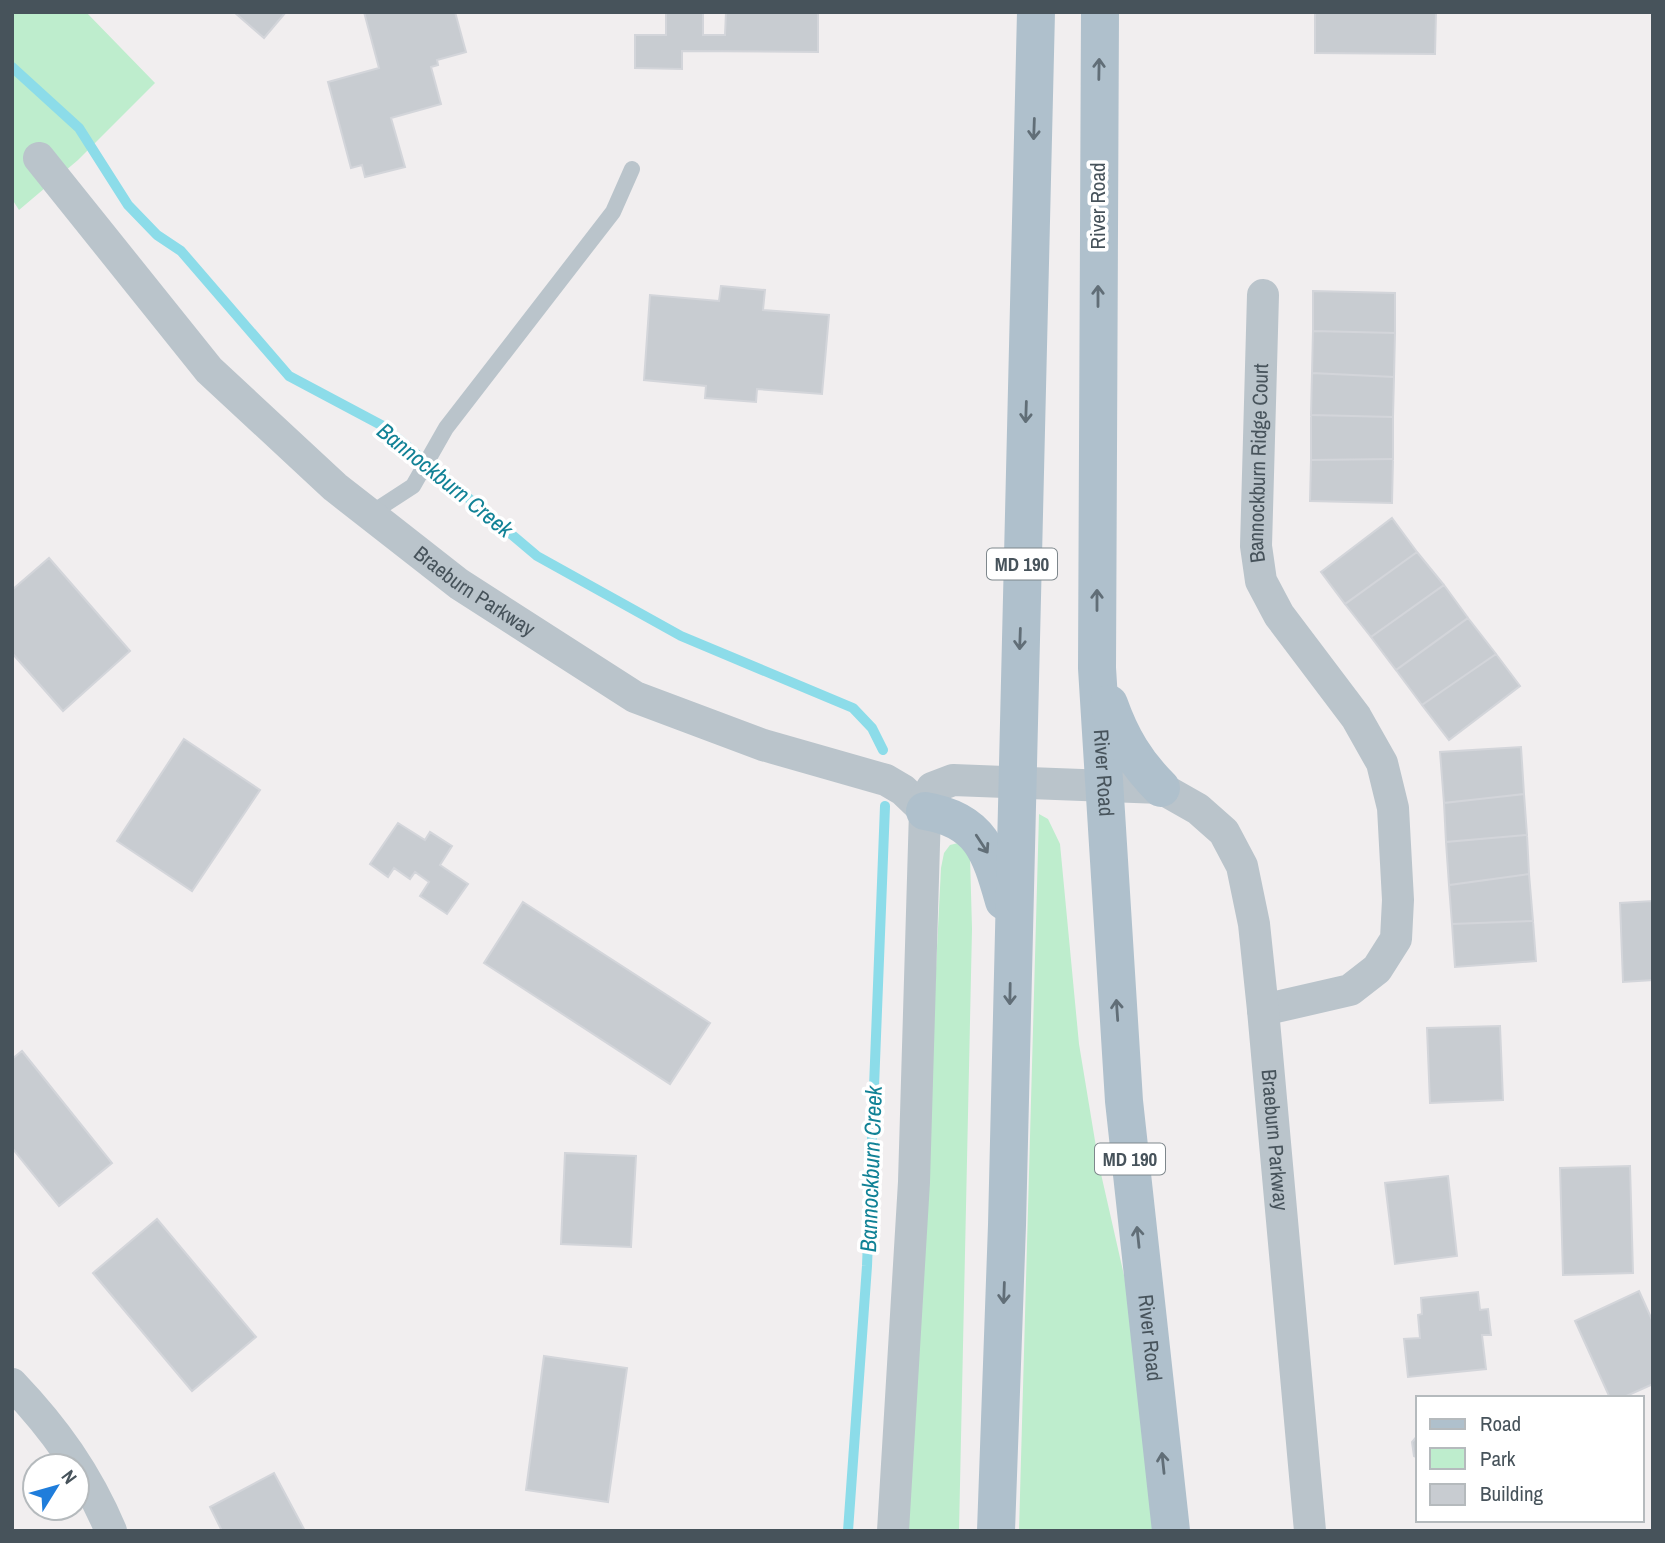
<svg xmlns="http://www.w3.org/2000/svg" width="1665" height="1543" viewBox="0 0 1665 1543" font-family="'Archivo Narrow',sans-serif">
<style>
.green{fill:#beedcd}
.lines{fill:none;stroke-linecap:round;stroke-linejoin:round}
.stream{stroke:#8cdce9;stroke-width:10}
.building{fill:#c8ccd1;stroke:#d3d5da;stroke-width:2}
.lane{stroke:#bac4cb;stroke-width:16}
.street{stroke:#bac4cb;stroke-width:32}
.primary{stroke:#afc0cc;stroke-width:38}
.oneway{stroke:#616e77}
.labels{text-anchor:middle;stroke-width:7;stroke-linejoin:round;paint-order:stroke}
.shield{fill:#fff;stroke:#7e878c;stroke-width:2}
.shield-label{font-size:19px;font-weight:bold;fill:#47535b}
.street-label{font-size:21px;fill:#47535b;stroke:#fff}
.water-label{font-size:23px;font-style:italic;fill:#118296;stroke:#fff}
</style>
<rect width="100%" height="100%" fill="#f1eeef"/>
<path class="green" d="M12,12h74l69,71 -77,77 -59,50 -7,-11z
M1039,814l9,5 12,25 19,200 20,121 29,128 30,238h-139z
M958,843l12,13 2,73 -13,602h-51l33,-663 3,-15 6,-8z"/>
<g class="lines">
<path class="stream" d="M12,67l67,61 49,77 29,30 24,16 108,125 94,50 154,130 144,80 172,72 19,20 11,22
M848,1531l19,-265 18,-460"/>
</g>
<path class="building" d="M234,12h52l-22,26z
M364,12h91l11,40 -29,8 1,5 -7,2 10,37 -50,14 14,49 -40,10 -3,-12 -11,3 -23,-86 51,-14z
M666,12h37v23h22l1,-23h92v40l-136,-1v18l-47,-1v-33h31z
M1315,12h121l-1,42 -120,-1z
M721,286l44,4 -2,20 66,5 -7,79 -65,-5 -1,13 -51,-4 1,-12 -62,-6 6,-85 69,6z
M1313,291l82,2v40l-82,-2z
M1313,331l82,2 -1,44 -82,-4z
M1312,373l82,4 -1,40 -82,-2z
M1311,415l82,2v42l-82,1z
M1393,459l-1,44 -82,-2 1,-41z
M1392,518l25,34 -72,52 -24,-32z
M1417,552l27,33 -73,52 -26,-33z
M49,558l81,93 -67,60 -51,-58v-63z
M1444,585l24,33 -72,52 -25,-33z
M1468,618l28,36 -74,51 -26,-35z
M1496,654l24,32 -71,54 -27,-35z
M184,739l76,51 -68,101 -75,-50z
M1521,747l3,47 -80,9 -4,-51z
M1524,794l3,41 -81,7 -2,-39z
M398,823l27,17 5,-8 22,14 -12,19 28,19 -21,30 -27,-18 9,-14 -14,-10 -5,7 -16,-11 -6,9 -18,-13z
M1527,835l2,39 -80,11 -3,-43z
M1529,874l4,47 -81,3 -3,-39z
M1653,901v79l-30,2 -3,-79z
M523,902l187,121 -40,61 -186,-121z
M1533,921l3,40 -81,6 -3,-43z
M1500,1026l3,74 -73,3 -3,-75z
M22,1051l90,112 -53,43 -47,-58v-89z
M565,1153l71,3 -5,91 -70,-3z
M1630,1166l3,107 -70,2 -3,-107z
M1448,1176l9,80 -62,8 -10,-81z
M157,1219l99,118 -64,54 -99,-118z
M1639,1291l14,31v62l-31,14h-12l-35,-77z
M1478,1292l2,18 8,-1 3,26h-9l4,34 -78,8 -4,-38 16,-1 -2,-23 4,-1 -1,-16z
M544,1356l83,12 -19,134 -82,-12z
M1418,1435v23l-4,-2 -2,-14z
M274,1473l31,58h-83l-12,-24z"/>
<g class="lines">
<path class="lane" d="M370,514l43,-28 33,-58 167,-216 19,-43"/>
<g class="street">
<path id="s1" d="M39,158l170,212 126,117 124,97 176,113 128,48 123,35 17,10 22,21"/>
<path id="s2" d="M1263,1010l87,-20 27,-21 19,-30 2,-39 -5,-92 -11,-45 -26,-46 -77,-102 -18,-34 -5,-35 7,-251"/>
<path d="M12,1384c43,45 75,90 99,147"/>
<path id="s3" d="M893,1531l21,-349 11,-371 1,-13 6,-10 21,-8 208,8 37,21 26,23 18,34 12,58 9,86 47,521"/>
</g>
<g class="primary">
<path id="s4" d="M1100,12l-3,656 27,433 47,430"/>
<path d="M1109,704c12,34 27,59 52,84"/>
<path d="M925,811c56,9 65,41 79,90"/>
<path d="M996,1531l11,-306 29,-1213"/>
</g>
</g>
<defs><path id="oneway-shaft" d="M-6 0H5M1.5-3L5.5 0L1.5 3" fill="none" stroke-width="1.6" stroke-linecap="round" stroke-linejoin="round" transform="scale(1.75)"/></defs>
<g class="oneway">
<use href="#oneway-shaft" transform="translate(1099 69) rotate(-89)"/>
<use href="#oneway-shaft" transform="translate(1034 129) rotate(92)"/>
<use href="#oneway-shaft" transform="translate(1098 296) rotate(-90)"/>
<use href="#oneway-shaft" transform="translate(1026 412) rotate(92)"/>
<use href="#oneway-shaft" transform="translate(1097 600) rotate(-90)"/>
<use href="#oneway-shaft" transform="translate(1020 639) rotate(92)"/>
<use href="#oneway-shaft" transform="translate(982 844) rotate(57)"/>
<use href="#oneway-shaft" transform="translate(1010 994) rotate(91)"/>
<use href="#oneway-shaft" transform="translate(1117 1010) rotate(-94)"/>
<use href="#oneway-shaft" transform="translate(1138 1237) rotate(-96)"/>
<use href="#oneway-shaft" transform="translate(1004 1293) rotate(92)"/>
<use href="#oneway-shaft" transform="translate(1163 1463) rotate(-96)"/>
</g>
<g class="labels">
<g class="shield">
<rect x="987" y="548.5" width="70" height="31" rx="5"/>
<rect x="1095" y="1143.5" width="70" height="31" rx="5"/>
</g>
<g class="shield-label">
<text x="1022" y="571">MD 190</text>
<text x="1130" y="1166">MD 190</text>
</g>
<g class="street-label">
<text transform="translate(1098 206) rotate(-90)" y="7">River Road</text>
<text dy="7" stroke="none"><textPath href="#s2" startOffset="674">Bannockburn Ridge Court</textPath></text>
<text dy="7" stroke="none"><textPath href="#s1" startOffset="618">Braeburn Parkway</textPath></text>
<text dy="7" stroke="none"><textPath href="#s4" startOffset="761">River Road</textPath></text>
<text dy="7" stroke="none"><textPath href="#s3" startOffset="1368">Braeburn Parkway</textPath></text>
<text dy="7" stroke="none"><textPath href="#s4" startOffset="1328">River Road</textPath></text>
</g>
<g class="water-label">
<text transform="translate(445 480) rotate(39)" y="8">Bannockburn Creek</text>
<text transform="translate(871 1169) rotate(-88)" y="8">Bannockburn Creek</text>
</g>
</g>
<rect width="1665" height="1543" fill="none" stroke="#47535b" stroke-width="28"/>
<rect x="1416" y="1396" width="228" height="126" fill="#ffffff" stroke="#b5babd" stroke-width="2"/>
<rect x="1430" y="1419" width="35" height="10" fill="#afc0cc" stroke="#b5babd" stroke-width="2"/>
<text x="1480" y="1431" font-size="21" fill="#47535b">Road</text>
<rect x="1430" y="1448" width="35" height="21" fill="#beedcd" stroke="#b5babd" stroke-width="2"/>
<text x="1480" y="1466" font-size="21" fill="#47535b">Park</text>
<rect x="1430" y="1484" width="35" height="21" fill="#c8ccd1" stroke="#b5babd" stroke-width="2"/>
<text x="1480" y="1501" font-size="21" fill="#47535b">Building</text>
<g transform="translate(56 1487) rotate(53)"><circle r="33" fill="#ffffff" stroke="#b5babd" stroke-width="2"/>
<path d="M0-5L12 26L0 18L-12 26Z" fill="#1f7ddb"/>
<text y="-10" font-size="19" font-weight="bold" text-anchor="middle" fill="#47535b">N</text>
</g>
</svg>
